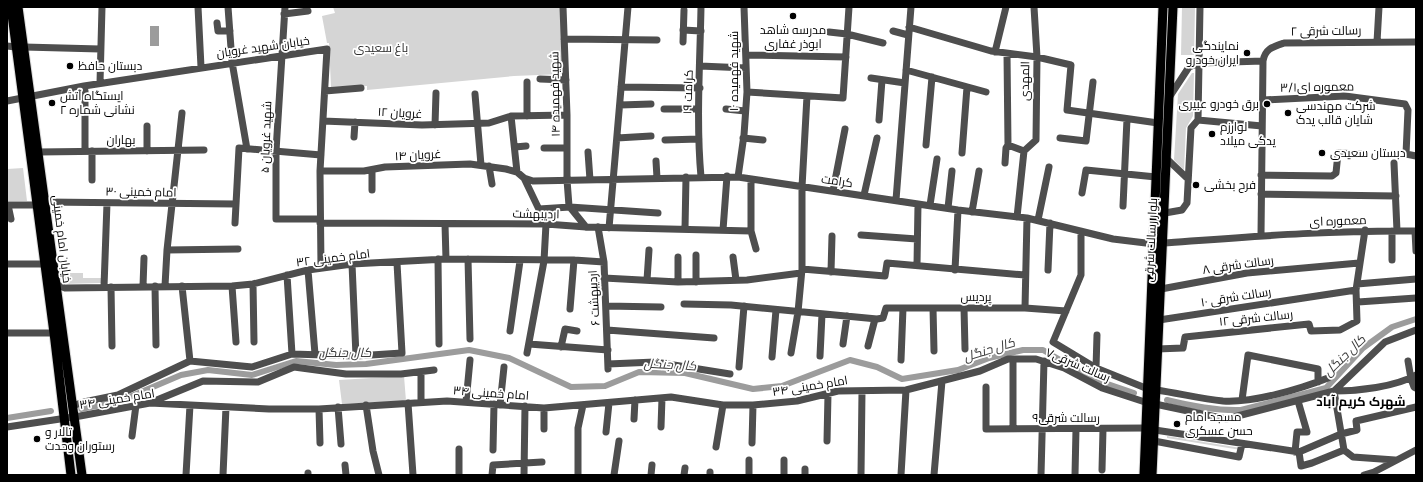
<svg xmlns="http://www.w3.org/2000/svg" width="1423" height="482" viewBox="0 0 1423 482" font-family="Karla,Cairo,sans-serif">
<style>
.green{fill:#d5d5d5}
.water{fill:#9c9c9c}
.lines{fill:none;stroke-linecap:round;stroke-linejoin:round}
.canal{stroke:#9c9c9c;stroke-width:6}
.major-casing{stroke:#dbdbdb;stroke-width:11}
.minor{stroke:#4e4e4e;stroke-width:7}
.major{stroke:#000;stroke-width:9}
.poi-dot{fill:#000;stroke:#fff;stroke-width:1.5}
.labels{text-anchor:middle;stroke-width:3.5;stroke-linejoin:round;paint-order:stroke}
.poi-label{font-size:12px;fill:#000;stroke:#fff;text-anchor:start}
.street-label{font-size:12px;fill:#000;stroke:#fff}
.park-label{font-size:12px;fill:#2c2c2c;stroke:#fff}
.water-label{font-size:13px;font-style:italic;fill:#3d3d3d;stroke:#fff}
.neighbourhood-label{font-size:13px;font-weight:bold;fill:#000;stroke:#fff}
</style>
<rect width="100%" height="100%" fill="#fff"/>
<path class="green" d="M333,7h227l3,67 -49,2 -147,14v-4l-36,1 -2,-44h-2l-5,-27 13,-3z
M1182,7h13l-1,48h-13z
M1192,73h2l-1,43 -7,12 -2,42 -10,-10 4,-66z
M23,168l4,33h-20v-32z
M62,273h21v5h18v5l-38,1z
M404,376l2,25 -64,3 -3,-24z
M1167,436l74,12v2l-74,-12z"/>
<path class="water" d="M150,26h9v20h-9z"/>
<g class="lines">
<path class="canal" d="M1167,400c24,6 49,11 74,10l85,-22 37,-40 29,-21 24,-8
M81,409l39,-8 61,-26 27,-5 44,5 44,-14 40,4 30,-1 103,-14 40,8 62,29 34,-1 34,-14 46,1 68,16 29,-3 68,-26 27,7 25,12 56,-9 31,-12 34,-8h20l50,29 41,14
M7,418l44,-7"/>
<g class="major-casing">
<path id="major" d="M11,7l43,326 17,142
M18,7l64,468
M1144,475l19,-468
M1152,475l21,-468"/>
</g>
<path class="minor" d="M198,7l3,60
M228,7l4,55 15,87
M285,7l-9,144v68h44
M563,7l4,108v65l2,26 17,21
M284,14l24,-3
M217,23l1,8h12
M909,27l82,24 46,6 34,8 -4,45 91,13
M683,30l18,1
M893,31l15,4
M829,32l18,2 36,9
M564,39l93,1
M683,42l1,-32
M1377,42l2,-35
M7,46l9,1
M24,47l76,2
M995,52l11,-45
M1007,54l1,91 16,6
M746,55l100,2
M700,66l46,2
M906,70l80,22
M871,78l34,5
M540,79l26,1
M527,82v34
M100,83l2,-76
M621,87l79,1
M325,91l36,-3
M747,92l96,6 6,-91
M475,94l6,71
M1170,96l19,-29 10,-4 64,-2c2,-12 9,-14 21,-18l132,-1
M1263,100l82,-4 60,8 3,6 -2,44 10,2
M7,101l77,-15 243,-37 -7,122 1,97
M620,105l31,-1
M664,109h34
M726,109l19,2
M511,116l6,56
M879,120l3,-40
M1198,120l64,6
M323,121l99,4 67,-2 22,-7 56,-1
M435,125l1,-32
M147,126v25
M354,137l1,-15
M617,138l34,-2
M743,138l20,2
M1060,138l26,3 7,-59
M665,140l34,-1
M926,145l6,-68
M515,147l11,-1
M544,148h23
M85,151v-60
M92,151v29
M1024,151l12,-11 1,-83 -3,-50
M38,152l166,-2
M588,152l2,28
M962,153l5,-66
M1167,159l21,20
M656,161l1,17
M1005,163l1,-15 2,-3
M1394,163l3,68
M489,166l3,18
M320,171h44l21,-4 85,-3 36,5 11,3 7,6 9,3 205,-4 220,33 69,8 86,21 41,5
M1261,175l71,1 4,-3 2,-20 23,1
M701,177c-5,-56 -1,-113 0,-170
M738,177l6,-42 3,-43 -3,-85
M524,178l22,46 -2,37 -17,92
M751,179v52l5,18
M372,190v-20
M833,191l12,-62
M1082,193l4,-23 70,7
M1261,194l135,2
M864,195l13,-57
M896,200l15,-193
M45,202l191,2
M7,205h31
M8,205l3,14
M930,205l7,-46
M1123,206l4,-87
M948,208l4,-37
M539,209l31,-2 88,6
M972,212l7,-41
M1165,213l17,-3 5,-7 4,-75 7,-8 2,-113
M1017,217l7,-66
M1038,220l11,-53
M235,223l4,-75 82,7
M320,223l226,1 40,3 165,4
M445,224l1,35
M598,227l6,35 4,107
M609,228l19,-221
M685,229l1,-52
M723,230l4,-54
M1081,231v44l-28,67 43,26 52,21
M1415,231l1,20
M861,235l56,4
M1261,235l2,-174
M1163,243c84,-6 168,-13 253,-12
M167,250l71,-1
M696,255v27
M678,257v25
M733,257l3,23
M438,259l1,85
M468,259l2,80
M1392,260v-29
M7,264h38
M352,264l4,92
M917,265l1,-61
M802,269l83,7 2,-13 138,12
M308,270l7,84
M955,270l3,-60
M1048,270l2,-47
M831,272l1,-36
M287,275l5,79
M604,278l74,4 69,-2 54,-7
M647,280l2,-30
M55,284l10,4 167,-2 21,-2 55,-14 44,-6 94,-5 128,1 30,2
M253,284l1,58
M1357,284l59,-5
M143,286l1,-28
M155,286l1,59
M165,286l2,-36 15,-137
M182,286l8,75
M232,286l4,56
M104,287l3,-84
M111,287l1,59
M1161,289l86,-16 112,-10
M1358,302l58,-4
M684,304l47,1 146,14 6,-1 3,-10h139l41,3
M606,306l55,1
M933,308l1,43
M964,308l1,41
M1025,308l2,-90
M570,309l4,-49
M1159,320l197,-30
M607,330l107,8
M510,331l10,-70
M7,333h47
M529,344l79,6
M843,344l4,-28
M868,346l7,-27
M561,347l4,-18 12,2
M1157,349l26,-1 2,-11 124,-13 2,7 29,-1 17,-9 -1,-31 9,-60
M791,353l7,-41 4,-43v-82l5,-91
M820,356l2,-42
M772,357l4,-47
M901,360l2,-52
M1408,361l3,18 3,8 2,1
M608,364l47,-2 75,12
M739,367l5,-61
M1096,368l1,-33
M421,372v30
M986,387v42l161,-1
M1156,390c22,3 45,9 67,11 30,2 77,-12 105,-23
M1334,391l51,-49 31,-12
M1242,400l6,-45 70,14v13
M152,402l51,-21 55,1 36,-15 52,7h55l33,-4
M466,402l4,-42
M408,403l5,72
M1155,404l71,15 108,-28c24,0 61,-4 82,-16
M366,405l7,46 6,24
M500,405l4,-38
M72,406l12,-4 34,-7 72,-34 62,6 40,-13 64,2 46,-3 -5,-90
M338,407l3,37
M544,408v21
M319,409l1,34
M634,419l1,-19
M7,427l73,-11 70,-13 119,6h50l128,-8 97,7 127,-11 52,8h30l44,-4 41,-10 68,-1 74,-19 28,-12h28l28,9 38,20 46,15
M661,427l1,-29
M1013,429v-70
M1155,430l144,22 42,-18 16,-4 -1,-9 60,-14
M606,432l3,-29
M132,436l4,-31
M827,441l1,-47
M1154,441l85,16 3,-13
M752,443l1,-38
M716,447l7,-42
M459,449v26
M493,450l1,-46
M1344,450l9,7 42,3
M1295,452l2,-20h10l-9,-31
M1299,452l2,14 11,-3 32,-13 -10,-59
M345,465l1,10
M1102,470l1,-41
M186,475l4,-70
M223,475l3,-68
M308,475v-2
M492,475l1,-10 49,-3
M524,475l1,-69
M578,475v-47l5,-23
M614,475l5,-34
M651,475l1,-10
M684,475l1,-7
M710,475v-3
M749,475v-15
M784,475v-15
M805,475v-6
M861,475l1,-84
M901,475l5,-85
M934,475l8,-94
M1041,475l3,-114
M1075,475l1,-46
M1364,475l10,-3 42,-22"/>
<use href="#major" class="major"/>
</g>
<g class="poi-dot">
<circle cx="793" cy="16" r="4"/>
<circle cx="1247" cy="53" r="4"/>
<circle cx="70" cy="66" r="4"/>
<circle cx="52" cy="103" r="4"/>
<circle cx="1267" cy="104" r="4"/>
<circle cx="1288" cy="113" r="4"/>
<circle cx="1212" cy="134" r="4"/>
<circle cx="1322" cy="153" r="4"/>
<circle cx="1196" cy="185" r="4"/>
<circle cx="1177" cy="424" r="4"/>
<circle cx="37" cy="439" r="4"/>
</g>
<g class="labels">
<g class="poi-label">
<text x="793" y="34" text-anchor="middle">مدرسه شاهد<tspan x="793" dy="14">ابوذر غفاری</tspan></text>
<text x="1239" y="50" text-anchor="end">نمایندگی<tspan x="1239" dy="14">ایران خودرو</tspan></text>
<text x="78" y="70">دبستان حافظ</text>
<text x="60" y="100">ایستگاه آتش<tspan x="60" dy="14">نشانی شماره ۲</tspan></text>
<text x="1259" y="108" text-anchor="end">برق خودرو عبیری</text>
<text x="1296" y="110">شرکت مهندسی<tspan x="1296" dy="14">شایان قالب یدک</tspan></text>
<text x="1220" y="131">لوارزم<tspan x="1220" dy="14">یدکی میلاد</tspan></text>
<text x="1330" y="157">دبستان سعیدی</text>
<text x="1204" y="189">فرح بخشی</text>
<text x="1185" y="421">مسجد امام<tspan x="1185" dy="14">حسن عسکری</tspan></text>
<text x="45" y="436">تالار و<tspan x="45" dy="14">رستوران وحدت</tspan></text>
</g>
<g class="street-label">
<text transform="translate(1326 31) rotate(-1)" y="4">رسالت شرقی ۲</text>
<text transform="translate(263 47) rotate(-8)" y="4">خیابان شهید غرویان</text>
<text transform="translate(734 71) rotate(-90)" y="4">شهید فهمیده ۱۰</text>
<text transform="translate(1025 81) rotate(-89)" y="4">المهدی</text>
<text transform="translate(1317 87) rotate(-1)" y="4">معموره ای۳/۱</text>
<text transform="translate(688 92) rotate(-88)" y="4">کرامت ۱۹</text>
<text transform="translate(555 94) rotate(-91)" y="4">شهید فهمیده ۱۴</text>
<text transform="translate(400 113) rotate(3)" y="4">غرویان ۱۲</text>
<text transform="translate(266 137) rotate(-88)" y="4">شهید غرویان ۵</text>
<text x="121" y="144">بهاران</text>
<text transform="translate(418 155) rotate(-3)" y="4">غرویان ۱۴</text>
<text transform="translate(837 181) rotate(8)" y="4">کرامت</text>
<text transform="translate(141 192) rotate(1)" y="4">امام خمینی ۳۰</text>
<text transform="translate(536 214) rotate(1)" y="4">اردیبهشت</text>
<text transform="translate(1338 221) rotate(-2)" y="4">معموره ای</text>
<text transform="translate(62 239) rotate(83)" y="4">خیابان امام خمینی</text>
<text transform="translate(1151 240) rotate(-87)" y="4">بلوار رسالت شرقی</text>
<text transform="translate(333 258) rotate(-7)" y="4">امام خمینی ۳۲</text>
<text transform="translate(1238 265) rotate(-8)" y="4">رسالت شرقی ۸</text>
<text x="976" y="301">پردیس</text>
<text transform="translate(1236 297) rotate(-9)" y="4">رسالت شرقی ۱۰</text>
<text transform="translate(594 298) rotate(-93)" y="4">اردیبهشت ۶</text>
<text transform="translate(1256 318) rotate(-6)" y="4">رسالت شرقی ۱۲</text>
<text transform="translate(1078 365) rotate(23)" y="4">رسالت شرقی۷</text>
<text transform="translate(810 386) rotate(-9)" y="4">امام خمینی ۳۴</text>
<text transform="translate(491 393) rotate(4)" y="4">امام خمینی ۳۴</text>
<text transform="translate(117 399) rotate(-9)" y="4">امام خمینی ۳۴</text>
<text x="1066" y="422">رسالت شرقی۹</text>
</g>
<g class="park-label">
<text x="381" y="52">باغ سعیدی</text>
</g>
<g class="water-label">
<text transform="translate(989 349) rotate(-17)" y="5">کال جنگل</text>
<text x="345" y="357">کال جنگل</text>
<text transform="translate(1344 355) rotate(-44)" y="5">کال جنگل</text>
<text transform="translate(670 364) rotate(3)" y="5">کال جنگل</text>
</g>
<g class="neighbourhood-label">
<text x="1361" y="406">شهرک کریم آباد</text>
</g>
</g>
<rect width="1423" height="482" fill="none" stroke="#000000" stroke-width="16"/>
</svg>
